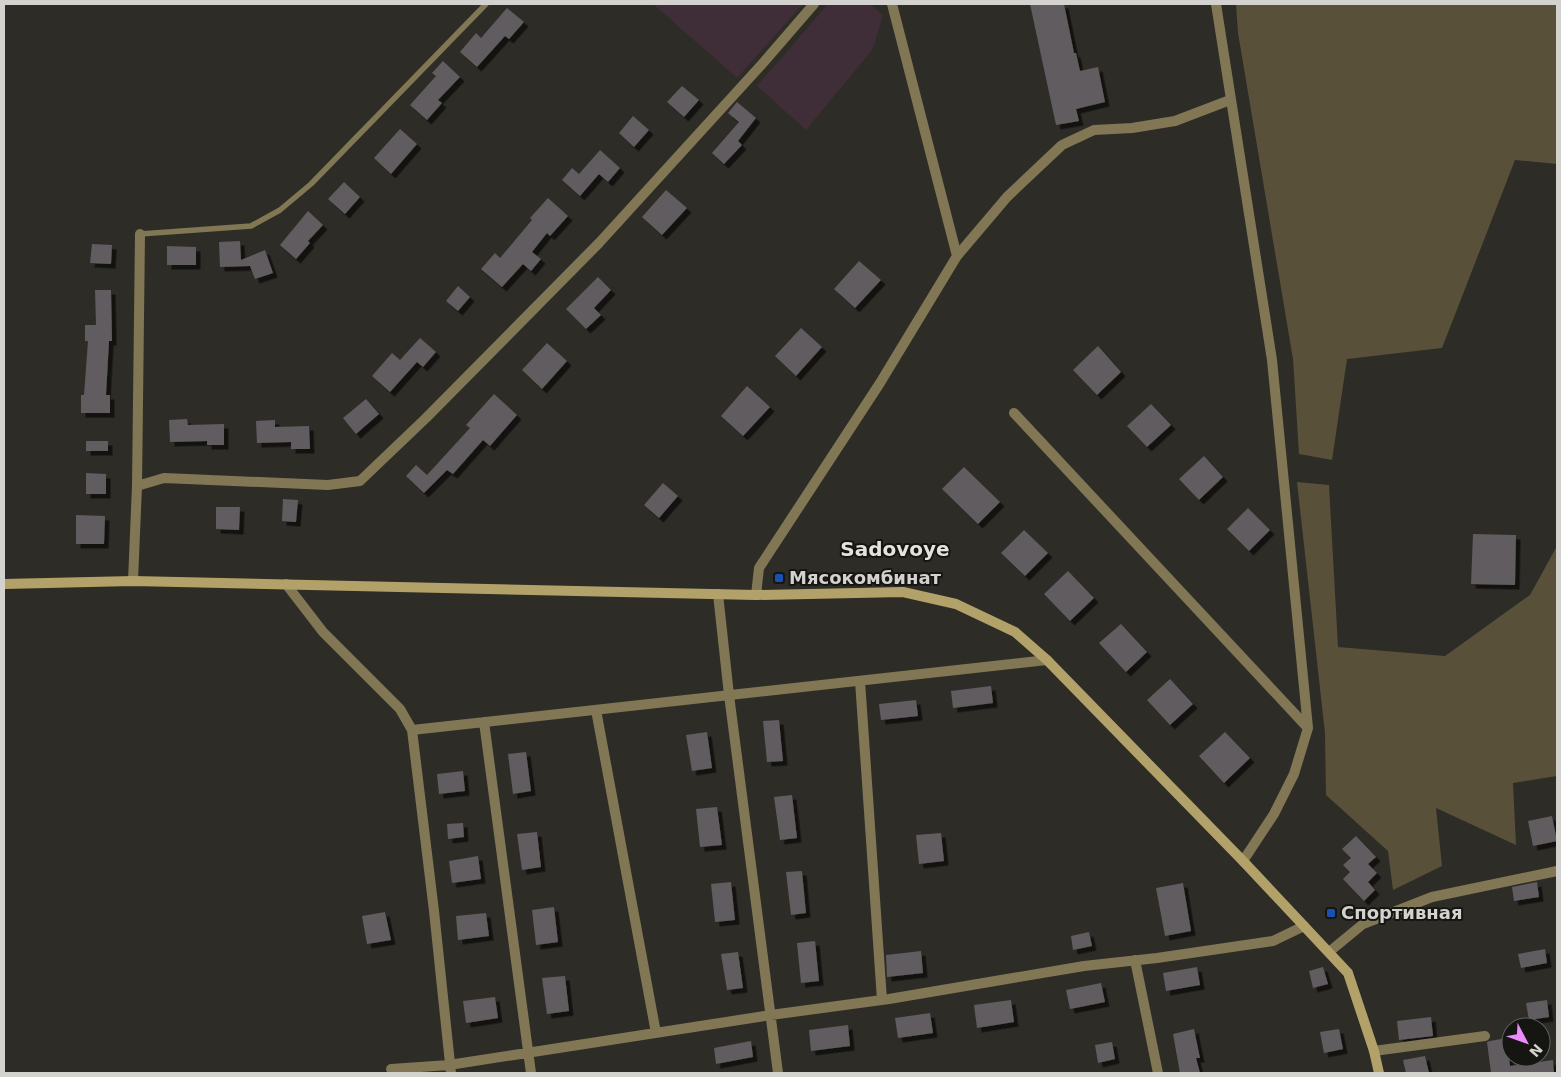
<svg xmlns="http://www.w3.org/2000/svg" width="1561" height="1077" viewBox="0 0 1561 1077" font-family="'DejaVu Sans',sans-serif">
<style>
.industrial{fill:#3f2e37}
.green{fill:#585039}
.building{fill:#615b60;filter:url(#shadow)}
.lines{fill:none;stroke-linecap:round;stroke-linejoin:round}
.lane{stroke:#817755;stroke-width:5.5}
.street{stroke:#817755;stroke-width:10}
.secondary{stroke:#b2a26a;stroke-width:10}
.transit-dot{fill:#1a4fb4;stroke:#151512;stroke-width:2}
.labels{text-anchor:middle;stroke-width:4;stroke-linejoin:round;paint-order:stroke}
.poi-label{font-size:18px;font-weight:bold;fill:#d4d2cf;stroke:#151512;text-anchor:start}
.quarter-label{font-size:20px;font-weight:bold;fill:#e5e3db;stroke:#151512}
</style>
<defs>
<filter id="shadow"><feDropShadow dx="4.5" dy="4.5" stdDeviation="0" flood-color="#0009"/></filter>
</defs>
<rect width="100%" height="100%" fill="#2e2c26"/>
<path class="industrial" d="M653,4h150l-66,74z
M828,4h42l13,11 -10,34 -67,81 -49,-44z"/>
<path class="green" d="M1236,4h321v160l-42,-4 -73,188 -95,11 -15,101 -33,-6 -6,-95 -55,-326z
M1297,482l32,3 9,162 107,9 85,-61 27,-49v230l-44,7 3,62 -80,-37 6,58 -49,24 -5,-39 -62,-56 -1,-62z"/>
<path class="building" d="M1030,4h34l10,49h2l4,18 18,-4 7,35 -29,7 3,12 -23,4z
M507,8l17,14 -15,17 -4,-3 -28,31 -17,-15 16,-19 5,5z
M443,61l17,16 -22,23 4,3 -15,17 -17,-15 26,-29 -4,-3z
M682,86l17,14 -15,17 -17,-15z
M737,102l19,16 -18,23 4,4 -18,19 -12,-11 27,-31 -11,-9z
M633,116l16,14 -15,17 -15,-14z
M400,129l17,15 -26,30 -17,-16z
M600,150l20,18 -12,14 -9,-8 -19,22 -18,-16 10,-12 7,6z
M344,182l16,15 -15,17 -17,-15z
M666,190l21,18 -25,27 -20,-18z
M548,198l20,18 -18,20 -3,-3 -15,19 9,7 -10,12 -8,-7 -21,23 -21,-18 14,-16 5,5 32,-38 -2,-2z
M308,211l15,14 -15,16 2,2 -14,16 -16,-14z
M240,241l1,19 24,-10 8,23 -18,6 -5,-13 -30,1 -1,-25z
M92,244l20,1 -1,19 -21,-1z
M167,246l29,1v18h-29z
M859,261l22,19 -26,28 -21,-19z
M598,277l13,13 -17,18 7,7 -15,14 -20,-20z
M458,286l12,11 -12,14 -12,-10z
M95,290h16l1,51h-3l-3,54h4v18h-29v-18h3l4,-54h-3v-16h11z
M801,328l21,19 -26,29 -21,-20z
M420,338l16,14 -13,15 -6,-5 -27,30 -18,-16 20,-23 8,7z
M547,343l20,18 -25,28 -20,-19z
M1098,346l23,26 -24,23 -24,-25z
M747,386l23,21 -27,29 -22,-20z
M494,394l23,21 -27,31 -7,-6 -30,34 -6,-4 -23,23 -18,-17 10,-11 11,10 43,-47 -4,-3z
M366,399l13,15 -23,20 -13,-16z
M1151,404l20,21 -24,22 -20,-21z
M187,419l1,6 36,-1v21h-17v-4l-37,1 -1,-22z
M275,420v7l34,-1 1,23h-19v-7l-34,1 -1,-22z
M86,441h22v10h-22z
M1204,456l19,21 -24,23 -20,-21z
M964,467l36,35 -22,22 -36,-35z
M86,473l20,1v20h-20z
M663,483l15,13 -19,22 -15,-13z
M283,499l15,1 -2,22 -14,-1z
M216,507h24l-1,23 -23,-1z
M1248,508l22,22 -21,21 -22,-22z
M76,515l29,1 -1,28h-28z
M1024,530l24,23 -23,23 -24,-23z
M1473,534l43,1 -1,50 -44,-1z
M1068,571l26,27 -24,23 -26,-27z
M1121,624l26,28 -21,20 -27,-29z
M1170,679l23,25 -23,21 -23,-25z
M991,686l2,17 -40,5 -2,-17z
M916,700l2,16 -37,4 -2,-16z
M779,720l4,41 -16,1 -4,-41z
M707,732l5,36 -20,3 -6,-36z
M1225,732l25,26 -26,25 -25,-27z
M526,752l5,39 -18,3 -5,-40z
M463,771l2,20 -26,3 -2,-20z
M792,795l5,43 -17,2 -6,-43z
M717,807l5,38 -22,2 -4,-38z
M1552,816l5,25 -24,5 -5,-25z
M463,823l1,14 -16,2 -1,-15z
M537,832l4,35 -19,3 -5,-36z
M941,833l3,28 -25,3 -3,-29z
M1356,836l20,21 -8,7 9,9 -9,9 7,8 -11,11 -21,-22 7,-7 -7,-7 8,-7 -9,-9z
M478,856l3,23 -29,4 -3,-22z
M802,871l4,42 -15,2 -5,-43z
M731,882l4,38 -20,2 -4,-38z
M1537,882l2,15 -25,4 -2,-14z
M1183,883l8,48 -26,5 -9,-48z
M554,907l4,35 -22,3 -4,-35z
M385,912l6,28 -24,4 -5,-28z
M486,913l3,23 -31,4 -2,-24z
M1089,932l3,14 -19,4 -2,-14z
M815,941l4,40 -18,2 -4,-40z
M1545,949l2,14 -26,5 -3,-14z
M921,951l2,22 -36,4 -1,-22z
M738,952l5,36 -16,2 -6,-36z
M1197,967l3,18 -34,6 -3,-18z
M1323,967l5,17 -15,4 -4,-17z
M565,976l4,35 -22,3 -5,-36z
M1101,983l4,19 -35,7 -4,-19z
M495,997l3,21 -32,5 -3,-22z
M1011,1000l3,22 -37,6 -3,-23z
M1547,1000l2,17 -20,3 -3,-17z
M930,1013l3,20 -35,5 -3,-20z
M1431,1017l2,19 -34,4 -2,-19z
M848,1025l2,21 -39,5 -2,-21z
M1194,1029l6,29h-4l4,15h-20l-7,-39z
M1339,1029l4,20 -19,4 -4,-21z
M1507,1038l3,28 43,-6 1,13h-63l-4,-31 3,-1z
M751,1041l2,16 -37,7 -2,-16z
M1112,1042l3,17 -17,4 -3,-18z
M1425,1056l4,17h-23l-3,-13z"/>
<g class="lines">
<path class="lane" d="M140,234l111,-8 29,-16 31,-26 175,-180"/>
<path class="street" d="M1216,4l56,356 36,368 -14,46 -20,40 -31,47
M957,256l50,-59 55,-52 32,-15 38,-2 43,-7 55,-21
M1014,413l294,315
M137,486l27,-8 164,7 32,-4 66,-63 173,-175 164,-180 51,-59
M133,581l4,-95 3,-252
M286,584l37,48 77,77 12,21 22,181 17,162
M718,594l11,101 49,378
M756,595l3,-27 121,-185 77,-127 -65,-252
M860,681l22,319
M596,710l60,323
M484,722l47,351
M412,730l635,-70
M1329,952l34,-28 69,-27 125,-26
M1135,960l23,113
M1374,1051l111,-15
M391,1069l58,-4 322,-50 118,-16 195,-33 73,-8 116,-17 31,-15"/>
<path class="secondary" d="M4,584l129,-3 623,14 147,-3 53,12 59,28 32,28 196,201 105,112 26,78 5,22"/>
</g>
<g class="transit-dot">
<rect x="774" y="573" width="10" height="10" rx="2.5"/>
<rect x="1326" y="908" width="10" height="10" rx="2.5"/>
</g>
<g class="labels">
<g class="poi-label">
<text x="789" y="584">Мясокомбинат</text>
<text x="1341" y="919">Спортивная</text>
</g>
<g class="quarter-label">
<text x="895" y="556">Sadovoye</text>
</g>
</g>
<rect width="1561" height="1077" fill="none" stroke="#d4d2cf" stroke-width="10"/>
<g transform="translate(1526 1042) rotate(131)"><circle r="24" fill="#151512" stroke="#61615e"/>
<path d="M0-4L9 19L0 12L-9 19Z" fill="#ec8cfa"/>
<text y="-8" font-size="14" font-weight="bold" text-anchor="middle" fill="#d4d2cf">N</text>
</g>
</svg>
